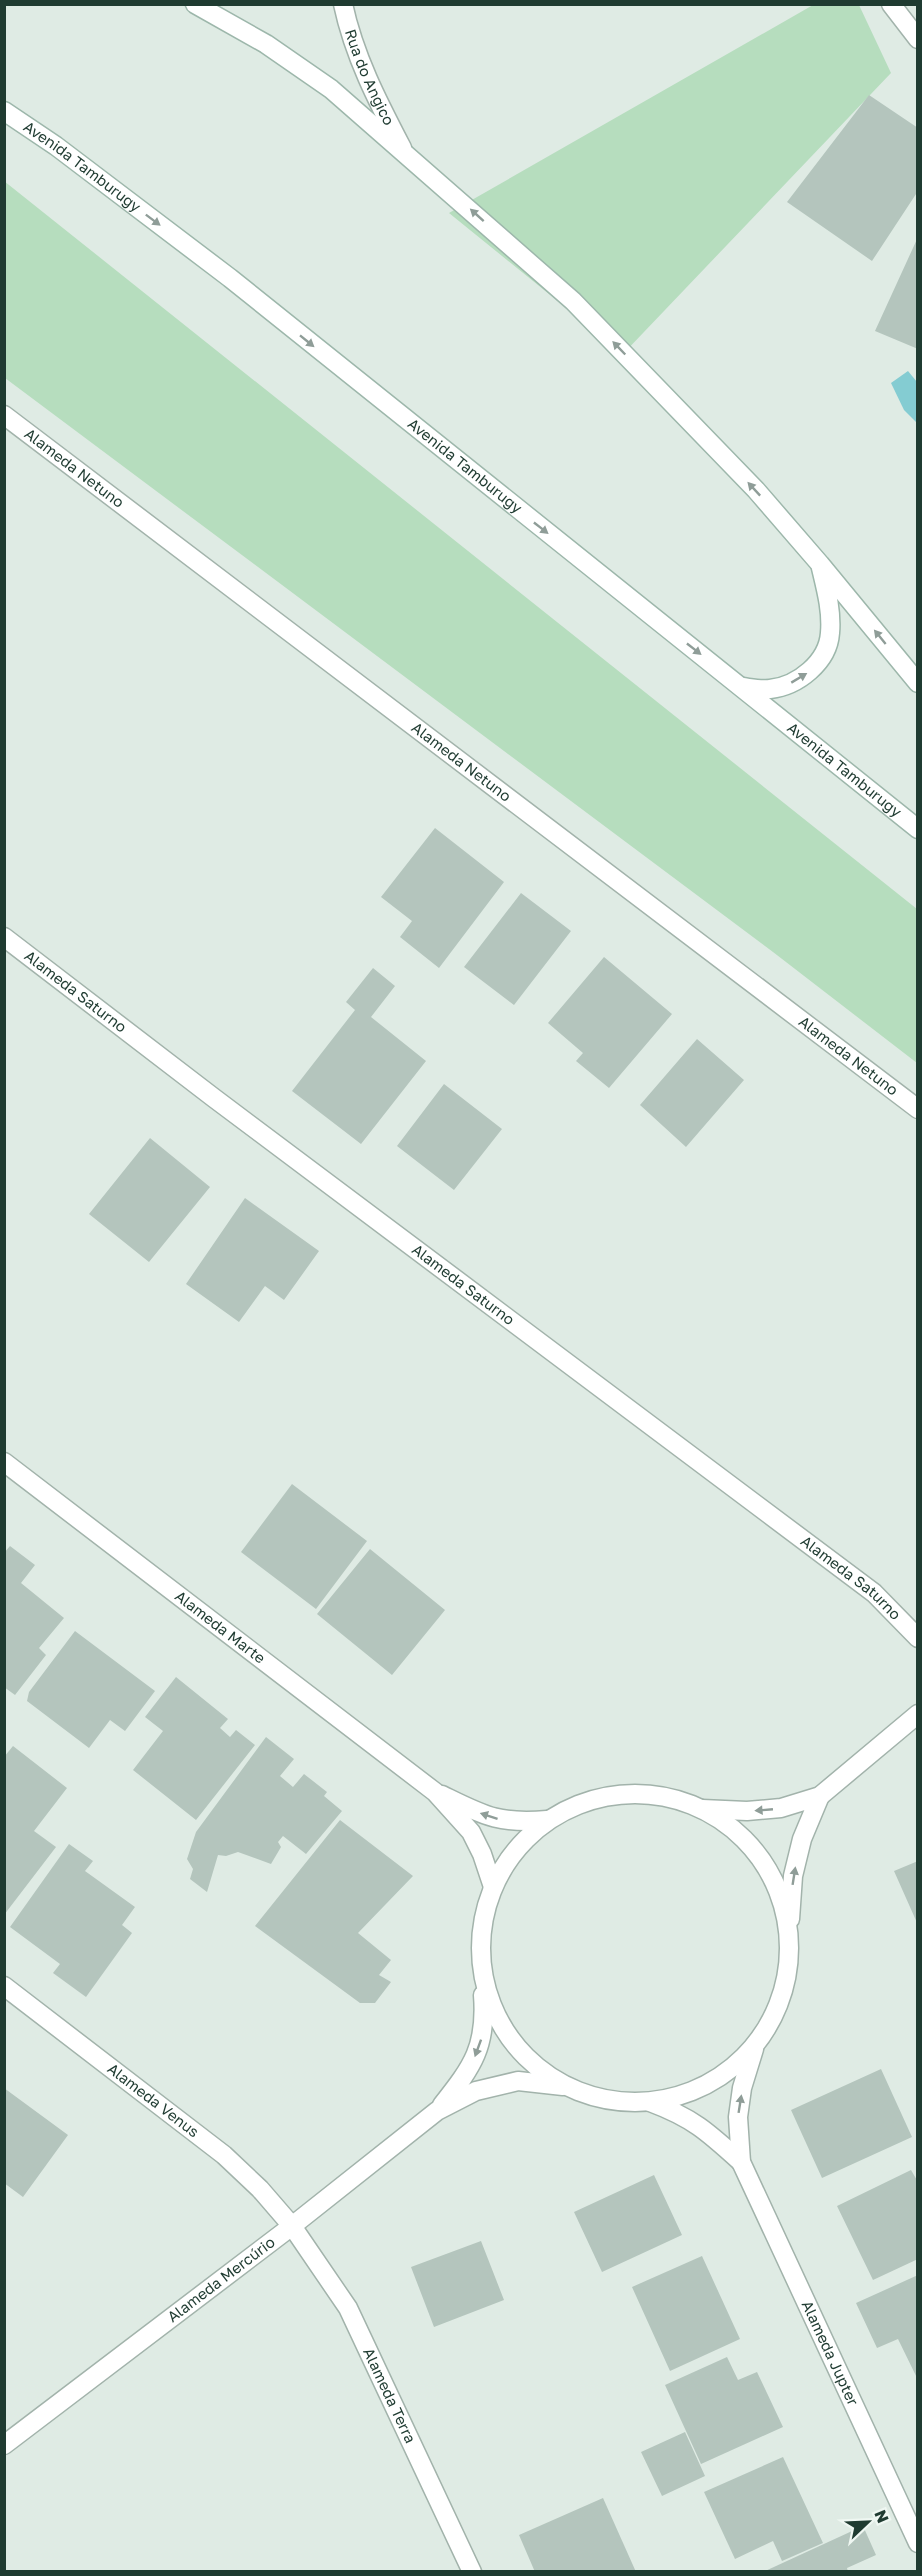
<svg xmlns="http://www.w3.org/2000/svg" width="922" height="2576" viewBox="0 0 922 2576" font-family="'Golos Text',sans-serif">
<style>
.green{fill:#b6ddbe}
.water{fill:#84ccd2}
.building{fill:#b4c5bd}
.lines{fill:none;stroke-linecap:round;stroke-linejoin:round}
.minor-casing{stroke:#a2b3ab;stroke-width:21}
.secondary-casing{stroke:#9db7ab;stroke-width:21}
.minor{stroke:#fff;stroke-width:18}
.secondary{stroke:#fff;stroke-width:18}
.oneway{fill:#8f9d98}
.labels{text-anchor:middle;stroke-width:4.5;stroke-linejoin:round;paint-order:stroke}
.street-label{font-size:15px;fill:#1f3b31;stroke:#eff7f2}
</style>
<rect width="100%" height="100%" fill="#dfebe4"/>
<path class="green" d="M813,5h46l32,68 -268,281 -174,-141z
M4,181l913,728v154l-144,-111 -768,-574z"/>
<path class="water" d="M908,371l9,11v41l-13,-13 -13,-27z"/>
<path class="building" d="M869,95l49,33v63l-46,70 -85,-59z
M918,237v112l-43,-18z
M435,828l69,54 -65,86 -39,-31 12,-16 -31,-24z
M521,893l50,38 -57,74 -50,-38z
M604,957l68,57 -63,74 -33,-27 7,-8 -35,-30z
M373,968l22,18 -24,31 55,44 -65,83 -69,-53 63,-81 -9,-8z
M697,1039l47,41 -58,67 -46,-42z
M444,1084l58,45 -48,61 -57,-44z
M150,1138l60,49 -61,75 -60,-48z
M245,1198l74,53 -35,49 -19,-14 -26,36 -53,-38z
M292,1484l75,57 -51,68 -75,-57z
M10,1546l25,19 -14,18 43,35 -25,30 7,7 -31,40 -11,-8v-134z
M370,1549l75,61 -53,65 -75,-61z
M75,1631l80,60 -30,40 -15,-11 -21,28 -62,-47 2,-9z
M176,1677l52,42 -8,9 10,9 6,-7 19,15 -59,75 -63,-50 30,-39 -18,-14z
M266,1737l28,22 -14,17 13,11 11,-13 23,18 -3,4 18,15 -36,43 -23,-18 -5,6 3,5 -10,17 -33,-12 -12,4 -8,-1 -11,37 -17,-13 3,-10 -6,-10 9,-27z
M13,1746l54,42 -33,43 22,16 -52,68v-158z
M340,1820l73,56 -55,57 33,27 -12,15 12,7 -16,21h-15l-105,-77z
M69,1844l24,17 -8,10 50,36 -13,18 10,8 -46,64 -33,-24 7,-9 -50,-37z
M918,1861v64l-24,-54z
M881,2069l31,68 -90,41 -31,-68z
M4,2088l64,47 -45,62 -19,-14z
M911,2170l7,12v77l-45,21 -36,-74z
M654,2175l28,60 -80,37 -28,-60z
M481,2241l23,59 -70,27 -23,-60z
M702,2256l38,83 -70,32 -38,-84z
M918,2275v105l-20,-41 -21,9 -21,-45z
M727,2357l11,23 19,-8 26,55 -82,37 -36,-79z
M685,2432l20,44 -43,20 -21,-44z
M783,2457l40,86 -41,18 -9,-20 -38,18 -31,-67z
M603,2498l33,74h-101l-16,-37z
M863,2526l13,29 -29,13 1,4h-85z"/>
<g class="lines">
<g class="minor-casing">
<g id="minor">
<path id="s1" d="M343,4c11,52 35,98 59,144"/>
<path d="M891,4l27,35"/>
<path id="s2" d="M4,415l914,694"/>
<path id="s3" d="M4,937l210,161 660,495 44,45"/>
<path id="s4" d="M4,1462l431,330 36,40 11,22 11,33"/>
<circle cx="635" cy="1948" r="154"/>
<path d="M442,1795c43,21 56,29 105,25"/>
<path d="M702,1809l45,2 34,-3 39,-12 98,-82"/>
<path d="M790,1919l3,-43 9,-37 18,-43"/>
<path id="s5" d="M4,1986l220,169 36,34 32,37 56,82 124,264"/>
<path id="s6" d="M754,2049l-12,39 -4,29 3,45 177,381"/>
<path d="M650,2102c43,16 58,30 91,60"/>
<path d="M442,2105c31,-39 45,-59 41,-110"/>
<path id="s7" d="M4,2445l288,-219 145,-115 39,-20 42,-10 45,5"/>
</g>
</g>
<g class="secondary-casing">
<g id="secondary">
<path d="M195,4l71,40 65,45 242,212 183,189 64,74 98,119"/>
<path id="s8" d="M4,111l52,35 174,132 688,551"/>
<path d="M742,687c9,1 19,3 28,2 28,-3 58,-27 60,-56 2,-22 -4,-44 -9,-65"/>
</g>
</g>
<use href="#minor" class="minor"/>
<use href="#secondary" class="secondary"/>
</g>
<defs><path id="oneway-solid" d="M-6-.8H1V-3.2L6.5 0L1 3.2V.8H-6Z" transform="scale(1.5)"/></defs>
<g class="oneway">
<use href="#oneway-solid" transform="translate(477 215) rotate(-138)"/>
<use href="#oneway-solid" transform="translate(153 220) rotate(37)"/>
<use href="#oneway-solid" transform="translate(307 341) rotate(39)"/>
<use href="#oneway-solid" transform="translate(619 348) rotate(-134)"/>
<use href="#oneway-solid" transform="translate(754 489) rotate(-133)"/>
<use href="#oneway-solid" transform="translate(541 528) rotate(38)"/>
<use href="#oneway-solid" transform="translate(880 637) rotate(-129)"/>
<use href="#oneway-solid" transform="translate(694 649) rotate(38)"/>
<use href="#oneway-solid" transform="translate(799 678) rotate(-31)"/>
<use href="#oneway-solid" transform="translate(764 1810) rotate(175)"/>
<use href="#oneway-solid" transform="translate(489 1816) rotate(-162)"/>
<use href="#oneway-solid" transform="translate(794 1876) rotate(-81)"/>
<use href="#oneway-solid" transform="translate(478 2048) rotate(110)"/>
<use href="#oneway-solid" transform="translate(740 2104) rotate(-81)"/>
</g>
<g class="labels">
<g class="street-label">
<text dy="5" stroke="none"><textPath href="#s1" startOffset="78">Rua do Angico</textPath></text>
<text dy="5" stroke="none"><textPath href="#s8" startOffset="96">Avenida Tamburugy</textPath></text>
<text dy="5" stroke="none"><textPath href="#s8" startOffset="582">Avenida Tamburugy</textPath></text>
<text dy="5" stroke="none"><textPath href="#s2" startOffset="88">Alameda Netuno</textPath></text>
<text dy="5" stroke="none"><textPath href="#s2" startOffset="574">Alameda Netuno</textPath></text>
<text dy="5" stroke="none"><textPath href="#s8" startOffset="1068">Avenida Tamburugy</textPath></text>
<text dy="5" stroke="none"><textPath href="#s3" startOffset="90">Alameda Saturno</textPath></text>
<text dy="5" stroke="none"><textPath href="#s2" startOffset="1060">Alameda Netuno</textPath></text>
<text dy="5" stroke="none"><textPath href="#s3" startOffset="576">Alameda Saturno</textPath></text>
<text dy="5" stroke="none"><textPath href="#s3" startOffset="1062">Alameda Saturno</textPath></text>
<text dy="5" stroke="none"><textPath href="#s4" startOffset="272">Alameda Marte</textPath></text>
<text dy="5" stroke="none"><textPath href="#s5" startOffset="188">Alameda Venus</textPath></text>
<text dy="5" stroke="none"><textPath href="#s7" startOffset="273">Alameda Mercúrio</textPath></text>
<text dy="5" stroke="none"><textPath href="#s6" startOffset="326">Alameda Jupter</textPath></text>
<text dy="5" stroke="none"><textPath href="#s5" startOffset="572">Alameda Terra</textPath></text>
</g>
</g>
<rect width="922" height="2576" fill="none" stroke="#1f3b31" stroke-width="12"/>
<g transform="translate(868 2522) rotate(67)" stroke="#eff7f2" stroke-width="4.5" paint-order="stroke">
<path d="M0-4.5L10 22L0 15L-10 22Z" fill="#1f3b31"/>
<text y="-9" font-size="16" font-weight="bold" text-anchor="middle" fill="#1f3b31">N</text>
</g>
</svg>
